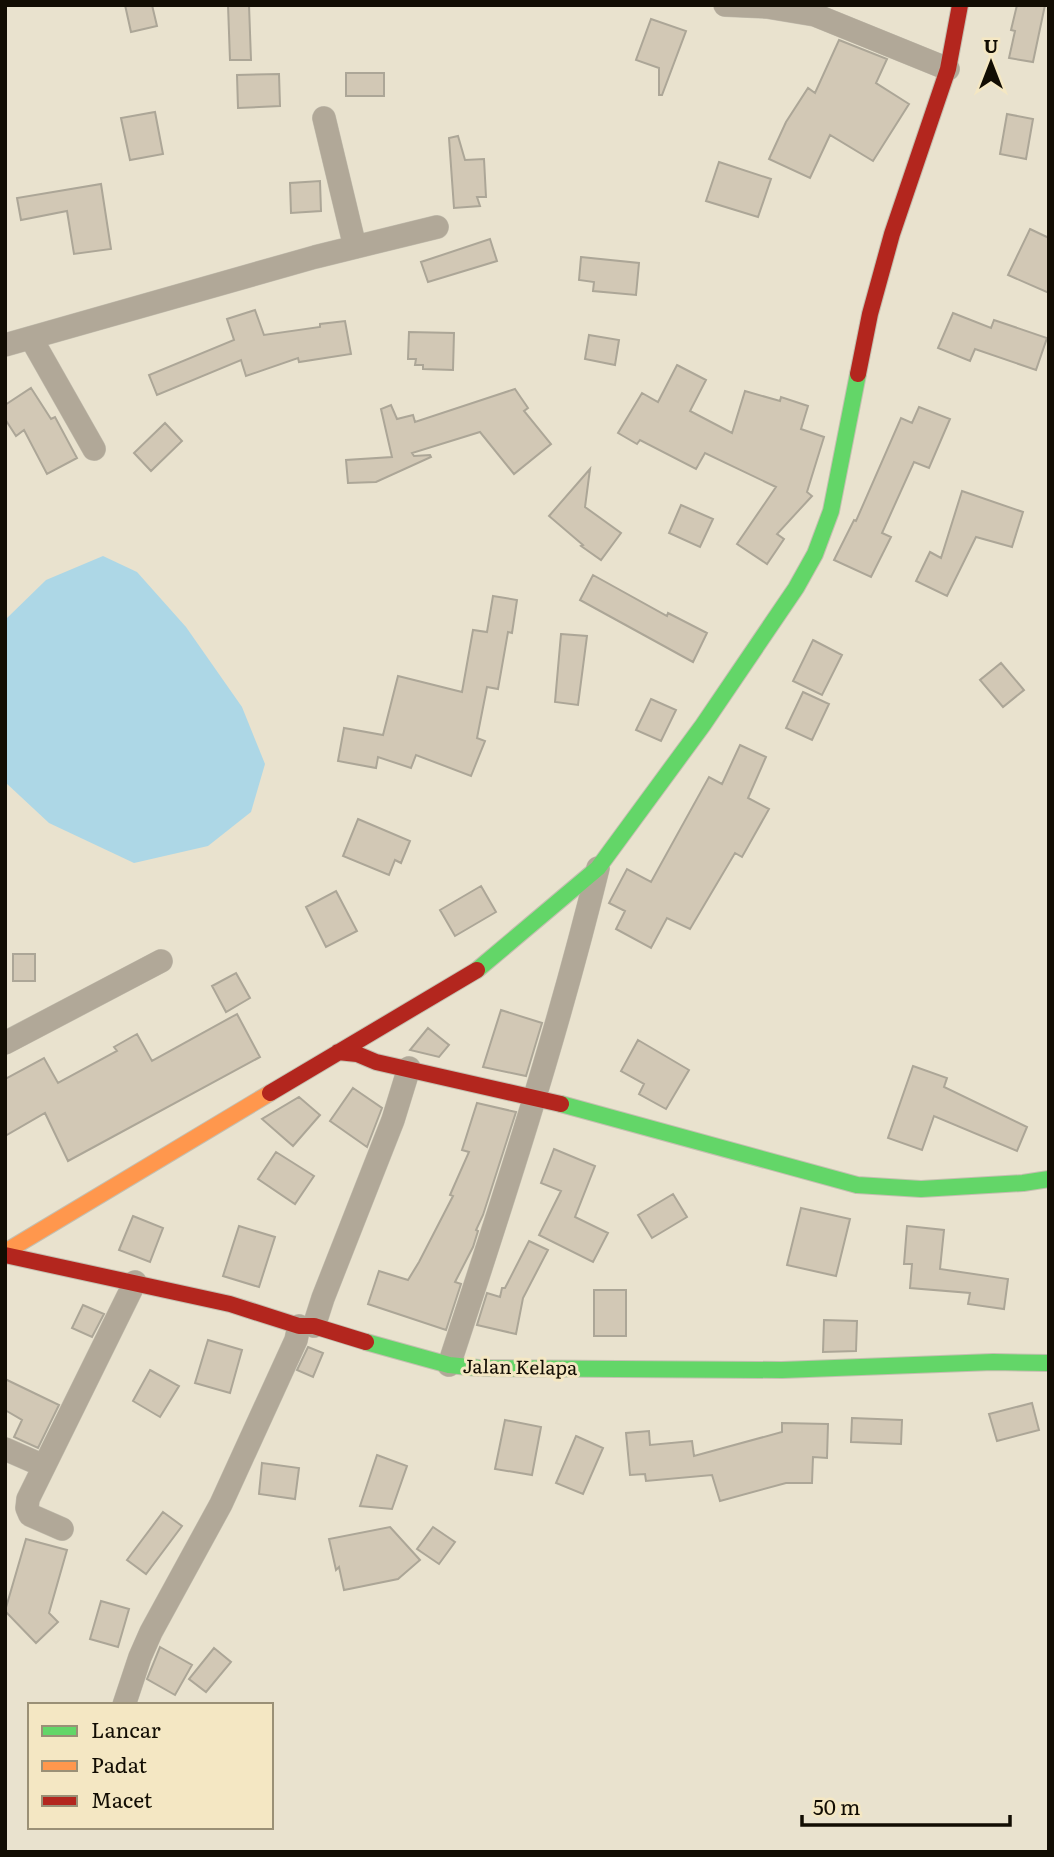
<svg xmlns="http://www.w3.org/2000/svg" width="1054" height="1857" viewBox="0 0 1054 1857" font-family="Literata,serif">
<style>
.water{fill:#add7e6}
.building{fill:#d2c8b5;stroke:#aca697;stroke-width:2}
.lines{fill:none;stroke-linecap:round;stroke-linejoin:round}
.street-casing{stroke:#c4bfb0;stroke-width:24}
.fast-casing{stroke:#c4bfb0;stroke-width:18}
.slow-casing{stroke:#c4bfb0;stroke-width:18}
.jam-casing{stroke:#c4bfb0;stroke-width:18}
.street{stroke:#b1a898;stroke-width:23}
.fast{stroke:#63d668;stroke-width:16}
.slow{stroke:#ff974d;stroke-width:16}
.jam{stroke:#b3261e;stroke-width:16}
.labels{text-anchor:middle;stroke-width:6;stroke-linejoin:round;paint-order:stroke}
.street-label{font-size:19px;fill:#120d03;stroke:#f4e7c3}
</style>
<rect width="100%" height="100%" fill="#e9e2ce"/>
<path class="water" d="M103,556l34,16 49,55 56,80 23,57 -14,48 -43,34 -74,17 -85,-40 -44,-41v-162l41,-40z"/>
<path class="building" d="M125,5h27l5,21 -26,6z
M228,5h21l2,55h-21z
M1017,5h28l-12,57 -24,-4 6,-27 -4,-1z
M651,19l35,12 -24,64h-3v-27l-23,-8z
M839,40l48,19 -11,24 33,21 -36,57 -43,-26 -20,43 -41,-19 17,-37 22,-34 7,5z
M346,73h38v23h-38z
M279,74l1,32 -42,2 -1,-33z
M155,112l8,42 -33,6 -9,-42z
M1007,114l26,5 -7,40 -26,-5z
M458,136l7,24 19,-1 2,38h-9l3,9 -26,2 -5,-70z
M719,162l52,17 -13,38 -52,-16z
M320,181l1,30 -30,2 -1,-30z
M101,184l10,65 -37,5 -7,-43 -46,9 -4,-22z
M1030,229l19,9v55l-41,-18z
M490,239l7,22 -69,21 -7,-20z
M581,257l58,6 -3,32 -43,-4 1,-9 -15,-2z
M255,310l9,25 56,-8v-3l25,-3 6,33 -52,8 -1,-4 -52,18 -5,-16 -84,35 -8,-20 85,-35 -7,-21z
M953,313l38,15 3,-8 53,18 -11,32 -61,-21 -5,12 -32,-13z
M409,332l45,1 -1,37 -30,-1v-4h-8l1,-6h-8z
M589,335l30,5 -4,25 -30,-6z
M677,365l29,15 -16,31 42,22 13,-42 35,10 1,-4 27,9 -7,23 23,8 -17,55 5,4 -35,38 7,5 -17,25 -30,-20 39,-57 -71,-34 -9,16 -56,-29 -3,4 -19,-11 24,-40 16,9z
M31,388l20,31 4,-2 22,41 -30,16 -23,-44 -8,6 -11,-17v-14z
M515,389l13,19 -4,3 27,33 -37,30 -34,-42 -68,21 2,3 16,-1 1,2 -55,25 -28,1 -2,-23 46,-3 -11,-48 10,-4 6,14 16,-4 2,7z
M919,407l31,12 -21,49 -15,-6 -32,71 9,4 -20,40 -37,-17 20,-40 2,1 45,-103 11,5z
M165,423l17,18 -31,30 -17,-18z
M590,469l-5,38 36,26 -20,27 -20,-14 2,-1 -34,-29z
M962,491l61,21 -11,35 -36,-10 -29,59 -31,-15 14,-29 11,6z
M681,505l32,14 -13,28 -31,-14z
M593,575l74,41 1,-3 39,20 -14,29 -113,-62z
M493,596l24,4 -5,33 -4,-1 -10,57 -11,-2 -10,51 8,3 -14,35 -55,-21 -5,13 -33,-11 -2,11 -38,-7 6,-33 39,7 15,-59 64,16 11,-62 14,2z
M561,634l26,2 -9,69 -23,-3z
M813,640l29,15 -20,40 -29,-14z
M1001,663l23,27 -21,17 -23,-27z
M803,692l26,12 -17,36 -26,-12z
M651,699l25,11 -15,31 -25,-11z
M740,745l26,12 -18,41 21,11 -27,48 -7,-4 -45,76 -23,-11 -16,30 -35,-19 9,-18 -16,-8 18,-34 24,13 58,-105 13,7z
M358,819l52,22 -9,22 -6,-3 -6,15 -46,-19z
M481,886l15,26 -41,24 -15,-26z
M336,891l21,40 -31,16 -20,-40z
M13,954h22v27h-22z
M236,973l14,25 -24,14 -14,-26z
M501,1010l41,13 -16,53 -43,-9z
M237,1014l23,43 -192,104 -23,-48 -40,23v-57l39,-21 14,25 59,-32 -3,-4 23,-13 15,27z
M428,1028l21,17 -10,12 -29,-7z
M638,1040l51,30 -23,39 -27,-15 5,-10 -23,-13z
M913,1066l34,12 -3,9 83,40 -10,24 -83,-35 -12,34 -34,-12z
M353,1088l29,20 -15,39 -37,-26z
M299,1097l21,18 -27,31 -31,-27z
M477,1103l39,9 -33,103 -7,15 2,1 -5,16 -18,35 6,2 -15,46 -78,-26 11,-33 29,9 11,-18 34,-66 -3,-1 19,-43 -7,-2z
M554,1149l41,17 -20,51 33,16 -15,29 -54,-27 22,-44 -20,-8z
M276,1152l38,24 -19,28 -37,-25z
M673,1194l14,23 -35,21 -14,-23z
M801,1208l49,11 -14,57 -49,-11z
M133,1216l30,12 -13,34 -31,-12z
M239,1226l36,11 -16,50 -36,-11z
M907,1226l37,4 -4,39 68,10 -4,30 -36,-5 2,-11 -60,-5 2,-24h-8z
M529,1241l19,9 -25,48 -7,36 -39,-9 10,-32 13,4 2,-9h3z
M594,1290h32v46h-32z
M83,1305l21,9 -12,23 -20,-9z
M824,1320l33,1 -1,30 -33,1z
M208,1340l34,10 -12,43 -35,-10z
M308,1347l15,6 -10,24 -16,-7z
M150,1370l29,16 -19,31 -27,-16z
M5,1379l54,26 -21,43 -24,-11 8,-17 -17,-10z
M1032,1403l7,27 -42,11 -8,-27z
M852,1418l50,2 -1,24 -50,-2z
M505,1420l36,7 -9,48 -37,-6z
M782,1423l46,1 -1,34 -14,-1 -1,26h-26l-66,18 -8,-26 -66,6 -1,-7 -15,1 -4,-42 23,-2 1,14 42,-4 2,15 88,-24z
M576,1436l27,12 -20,46 -27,-11z
M377,1455l30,11 -15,43 -32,-3z
M262,1463l37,5 -4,31 -36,-5z
M163,1512l19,14 -36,48 -19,-14z
M390,1527l30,33 -22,19 -54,11 -5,-23 -3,3 -7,-31z
M433,1527l22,15 -16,22 -22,-15z
M26,1539l41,11 -18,63 9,9 -22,21 -31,-32z
M101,1601l28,8 -11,38 -28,-8z
M160,1647l32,18 -17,30 -28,-16z
M214,1648l17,14 -25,30 -17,-13z"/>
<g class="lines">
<g class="street-casing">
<path id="street" d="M725,5l42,2 48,8 133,54
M324,118l31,129
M31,338l63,111
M5,345l310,-88 122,-30
M5,1043l156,-82
M314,1326l9,-28 70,-178 16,-52
M449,1365c54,-164 108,-329 149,-497
M5,1449l39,17
M62,1529l-32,-14 -3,-7 1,-9 107,-217
M124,1705l16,-48 11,-25 70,-128 75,-164 3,-14"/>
</g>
<g class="fast-casing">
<path id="fast" d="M477,970l121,-102 105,-143 93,-137 19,-34 16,-43 27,-137
M561,1104l296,81 64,4 102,-6 26,-4
M366,1342l83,23 30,3 303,2 211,-8 56,1"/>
</g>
<g class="slow-casing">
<path id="slow" d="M5,1252l265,-159"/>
</g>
<g class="jam-casing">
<path id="jam" d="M858,374l12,-60 22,-80 56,-165 12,-64
M338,1052l19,2 19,8 185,42
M270,1093l207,-123
M5,1255l225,49 69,22h15l52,16"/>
</g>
<use href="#street" class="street"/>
<use href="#fast" class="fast"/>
<use href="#slow" class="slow"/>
<use href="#jam" class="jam"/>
</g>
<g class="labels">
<g class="street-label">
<text transform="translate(520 1367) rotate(1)" y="7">Jalan Kelapa</text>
</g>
</g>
<rect width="1054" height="1857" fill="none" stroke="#120d03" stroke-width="14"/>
<rect x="28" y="1703" width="245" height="126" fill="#f4e7c3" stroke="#9a9076" stroke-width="2"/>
<rect x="42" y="1726" width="35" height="10" fill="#63d668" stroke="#9a9076" stroke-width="2"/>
<text x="91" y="1738" font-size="21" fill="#120d03">Lancar</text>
<rect x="42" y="1761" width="35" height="10" fill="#ff974d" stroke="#9a9076" stroke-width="2"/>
<text x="91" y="1773" font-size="21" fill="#120d03">Padat</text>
<rect x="42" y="1796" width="35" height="10" fill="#b3261e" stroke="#9a9076" stroke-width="2"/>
<text x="91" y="1808" font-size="21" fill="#120d03">Macet</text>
<g transform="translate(991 63)" stroke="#f4e7c3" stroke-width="5" paint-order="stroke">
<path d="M0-5L12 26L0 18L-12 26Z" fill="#120d03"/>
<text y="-10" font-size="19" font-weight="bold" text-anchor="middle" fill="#120d03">U</text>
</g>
<path d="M802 1815v10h208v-10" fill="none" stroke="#120d03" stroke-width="3.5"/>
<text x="813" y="1815" font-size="21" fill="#120d03" stroke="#f4e7c3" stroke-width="5" paint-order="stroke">50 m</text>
</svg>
